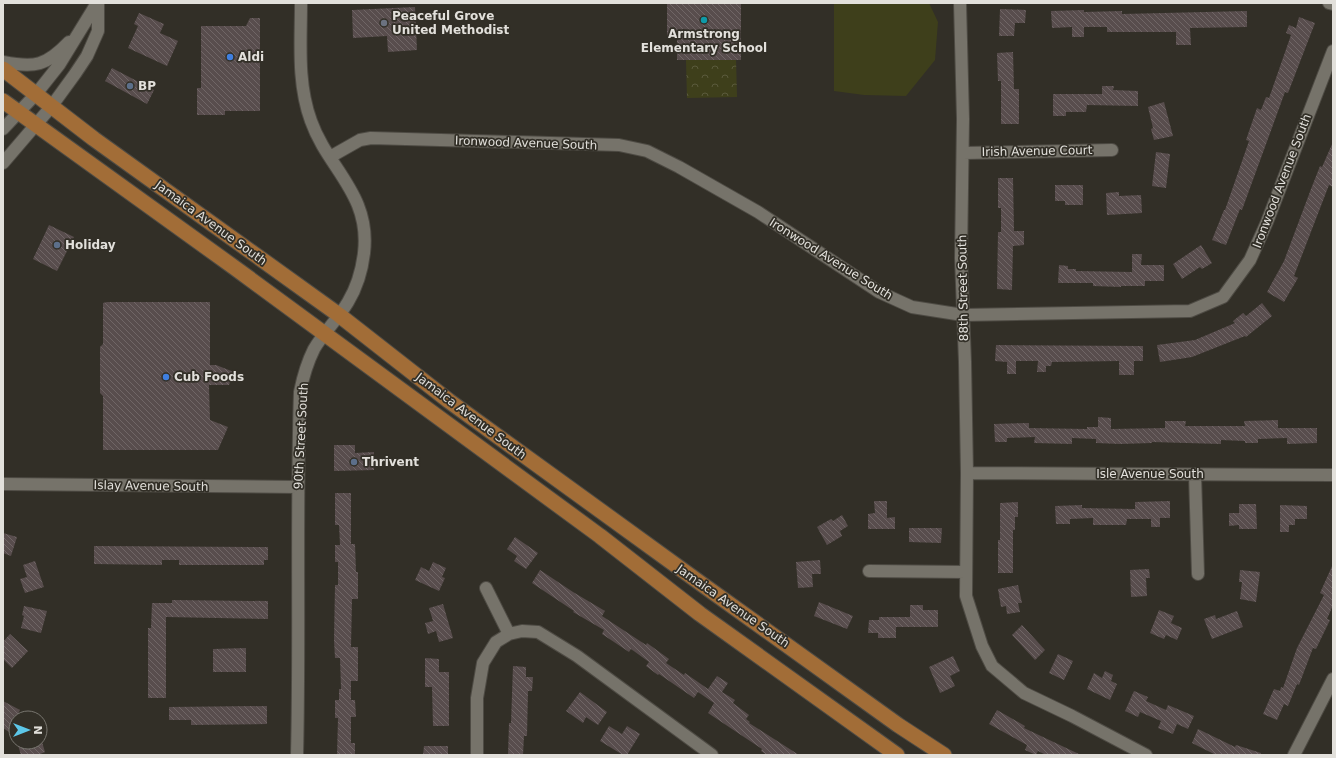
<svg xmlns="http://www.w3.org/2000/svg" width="1336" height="758" viewBox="0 0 1336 758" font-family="'DejaVu Sans',sans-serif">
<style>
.park{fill:url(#park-crowns)}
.pitch{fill:#3e3f1b}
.building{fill:url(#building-back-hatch)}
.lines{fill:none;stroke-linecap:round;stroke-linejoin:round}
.minor-casing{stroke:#4e4b44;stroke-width:14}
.major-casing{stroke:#4e4b44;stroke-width:17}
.minor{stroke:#76736a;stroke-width:12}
.major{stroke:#a26d37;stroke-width:15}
.culture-dot{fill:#0f9aa8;stroke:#322f27;stroke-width:1.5}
.worship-dot{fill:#6b7280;stroke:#322f27;stroke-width:1.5}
.shop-dot{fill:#3f7fe0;stroke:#322f27;stroke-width:1.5}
.service-dot{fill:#5c6f8a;stroke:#322f27;stroke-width:1.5}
.labels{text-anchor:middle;stroke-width:3.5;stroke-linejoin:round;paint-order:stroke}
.poi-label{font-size:12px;font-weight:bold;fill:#e2e0db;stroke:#322f27;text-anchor:start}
.street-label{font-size:12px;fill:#e2e0db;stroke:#322f27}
</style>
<defs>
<pattern id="park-crowns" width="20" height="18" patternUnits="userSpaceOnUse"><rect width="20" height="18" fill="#3e3f1b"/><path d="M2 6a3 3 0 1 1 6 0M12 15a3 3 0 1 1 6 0" fill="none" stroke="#5a5a3c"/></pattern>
<pattern id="building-back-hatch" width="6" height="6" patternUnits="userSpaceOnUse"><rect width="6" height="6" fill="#584d4d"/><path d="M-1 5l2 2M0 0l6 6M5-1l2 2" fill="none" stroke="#706666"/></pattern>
</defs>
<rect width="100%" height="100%" fill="#322f27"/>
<path class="park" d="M736,59l1,38 -50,1 -1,-38z"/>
<path class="pitch" d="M834,3h95l9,19 -3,38 -29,36 -42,-1 -30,-4z"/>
<path class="building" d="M667,3h74v57h-64v-23h-10z
M415,7l2,43 -29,2 -1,-16 -34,2 -1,-28z
M1000,9l26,1 -1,13h-10l-1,13h-15z
M1084,10v2l38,-1v3l125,-3v16l-57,1 1,17h-15v-13h-69v-5h-23v10h-12v-10l-20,1 -1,-17z
M139,13l25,11 -4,9 18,8 -11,25 -39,-18 10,-22 -4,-2z
M1299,17l16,6 -27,70 -3,-1 -43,118 -2,-1 -14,36 -14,-5 12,-30h1l24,-69 -3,-1 11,-32 4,2 5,-13 3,1 22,-63 -5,-2 3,-8 7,3z
M250,18h10v93h-35v4h-28v-27h4v-62h45z
M1013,52l1,37h5v35h-18v-43h-3l-1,-28z
M112,68l42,22 -7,14 -42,-23z
M1102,86h12l-1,4 25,1v15l-51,-1 -1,7h-20v4h-13v-22h49z
M1164,102l9,34 -19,4 -3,-11 2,-1 -5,-21z
M1333,142v45l-4,-2 -35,91 4,2 -14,24 -17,-10 17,-31 27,-72 9,-23 2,1z
M1156,152l14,2 -4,34 -14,-2z
M998,178h15l1,53h10v14l-11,1 -1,44 -15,-1 1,-57h3v-24h-3z
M1055,185h28v20h-18v-4h-10z
M1119,192v4l22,-1 1,18 -35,2 -1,-22z
M49,225l25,12 -17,34 -24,-12z
M1201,245l11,18 -10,6 -2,-2 -18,12 -9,-15z
M1132,254h10l-1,11h23v16h-19v5h-24v1l-28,-1v-3h-35l1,-18 9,1v3h8v2l56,1z
M107,302h103v63h6l18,7 -5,13h-20l1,35 18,7 -10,23h-115v-54l-3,-3v-46l3,-3v-41z
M1262,303l10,13 -26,21 -1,-1 -53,21 -32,5 -3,-17 38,-5 40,-17 -2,-2 10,-8 3,3z
M996,345l147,1v15h-9v14h-15v-14l-67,1 -1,4h-5v6h-9l1,-11h-22v13h-9v-12l-12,-1z
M1098,417l13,1v11l54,-1v-7h21l-1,5h60l-1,-5 34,-1v8h39v15l-30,1v-6l-29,1v4h-13v-2l-24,-1v4l-69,-2v1l-32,1 -24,-1v-4l-24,-1v6l-38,-1 1,-6 -28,1v4h-12l-1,-18 35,-1v5l58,1v-2h11z
M334,445h21v8l19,-1v18l-40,1z
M335,493h16v51h4l1,28h2v27h-6l-1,48h7v34h-7v19h4l1,17h-5v26h4v12h-18l1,-37h-3v-18h4v-11h2l-1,-31h-5l-1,-18 1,-55h3v-23h-3v-17h5l-1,-20h-4z
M874,501h13v17l8,-1v12h-27v-15l7,-1z
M1170,501v17h-10v9h-9v-8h-24l-1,6h-33v-7l-23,1v5h-14l-1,-18 27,-1v3l53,1v-7z
M1018,502v15h-3v13h-2v43h-15v-33h2v-37z
M1239,504h17l1,25h-18v-4l-10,1v-13h10z
M1280,505l27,1v13h-12v6h-6v7h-9z
M842,515l6,11 -8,5 2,5 -15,9 -10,-18 14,-8 2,2z
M909,528h33l-1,15 -32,-1z
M3,533l14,4 -6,19 -8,-3z
M515,537l23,16 -12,16 -12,-8 3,-5 -10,-7z
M94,546l174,1v13h-4v5h-85v-5h-17v5l-68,-1z
M820,560l1,14h-9l1,13 -15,1 -2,-26z
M35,561l9,26 -19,6 -5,-14 7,-2 -4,-12z
M433,562l13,6 -4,9 3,1 -6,13 -24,-11 6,-13 8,4z
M1333,564v41l-6,14 3,1 -14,29 -3,-1 -14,37 -2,-1 -9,22 -4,-2 -7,16 -14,-6 11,-25 6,2 1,-4 2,1 14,-40 27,-53 -4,-2z
M1149,569l1,9h-4l1,18 -16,1 -1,-27z
M540,570l33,22 32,19 -3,5 44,29 1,-2 22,16 -3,4 18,12 1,-2 23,16 9,-13 11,7 -6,9 13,8 -2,3 16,12 -3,4 4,3 -1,1 50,32h-32l-6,-4 1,-2 -54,-36 6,-10 -16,-11 -4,6 -35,-24 -1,1 -12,-9 3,-4 -18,-13 -2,3 -27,-18 2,-4 -31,-18 1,-1 -42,-28z
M1240,570l20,2 -4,30 -16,-3 2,-17h-3z
M1018,585l4,18h-4l2,9 -13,2 -1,-8 -5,1 -3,-18z
M172,600l96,1v18l-102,-2v81h-18v-70h3l1,-25h20z
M819,602l34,14 -6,13 -33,-13z
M443,604l10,34 -14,4 -3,-11 -8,3 -3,-11 8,-2 -4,-13z
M910,605h13v5h15v17h-42v11h-18v-5h-10l1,-13h10v-3h31z
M24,606l23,5 -6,22 -20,-5 3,-12 -2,-1z
M1159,610l15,6 -3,7 11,5 -5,12 -11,-5 -2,4 -14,-6z
M1237,611l6,16 -31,12 -8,-20 11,-4 1,4z
M1022,625l23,25 -10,10 -23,-25z
M10,634l18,17 -16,17 -9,-9v-17z
M246,648v24h-33v-23z
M1058,654l15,7 -9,19 -15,-7z
M953,656l7,15 -10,5 5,10 -15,7 -11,-26z
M425,658l14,1v13h10v54h-16l-1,-39h-7z
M513,666l13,1v10h7l-1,14h-4l-1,45h-3l-1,19h-15l1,-32h2z
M1105,671l8,4 -2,6 6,3 -7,16 -23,-11 7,-16 8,5z
M1134,691l14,6 -2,4 20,9 2,-5 26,11 -6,13 -11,-5 -4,10 -15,-6 3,-7 -21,-9 -2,5 -13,-6z
M580,692l27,20 -9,13 -12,-8 -3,6 -17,-12z
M3,701l17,9 -11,22 -6,-4z
M267,706v18l-76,1v-5h-22v-13z
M997,710l28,16 -1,2 57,27h-35l-8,-4 -2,4 -11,-5 2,-5 -38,-21z
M609,726l13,8 5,-8 13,8 -13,21h-4l-23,-14z
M1198,729l37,18 1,-2 25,8v2h-45l-24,-12z
M17,742h25l3,10 -7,3h-17z
M424,746h24v9h-25z"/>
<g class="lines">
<g class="minor-casing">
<path id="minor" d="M960,3l3,116 -2,139 4,104 2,111 -1,123 16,50 10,20 32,27 48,23 74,39
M1329,3l4,1
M3,62c32,6 43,4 66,-20
M3,129l33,-35 23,-29 38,-62
M963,153l149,-3
M330,157l30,-17 11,-2 248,7 28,6 32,16 79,45 121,80 33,15 51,8 227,-4 33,-14 27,-37 17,-38 66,-171
M3,163l48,-56 24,-33 12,-18 11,-25v-28
M967,473l366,2
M1195,474l3,100
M3,484l295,3
M869,571l97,1
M486,588l23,46
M297,755c3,-121 -1,-242 3,-363 3,-15 7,-29 14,-43 10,-17 24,-30 34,-47 9,-15 14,-32 16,-49 7,-59 -36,-84 -53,-132 -14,-38 -10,-79 -10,-118
M477,755v-57l6,-35 13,-21 13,-8 13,-3 16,1 39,24 135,99
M1294,755l39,-76"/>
</g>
<g class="major-casing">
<path id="major" d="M3,69l91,70 245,176 110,86 254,184 195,140 46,30
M3,101l232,167 365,268 100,78 197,141"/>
</g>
<use href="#minor" class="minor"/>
<use href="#major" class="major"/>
</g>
<circle class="culture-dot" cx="704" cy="20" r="4"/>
<circle class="worship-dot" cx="384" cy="23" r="4"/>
<g class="shop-dot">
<circle cx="230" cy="57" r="4"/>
<circle cx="166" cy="377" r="4"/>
</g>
<g class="service-dot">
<circle cx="130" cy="86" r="4"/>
<circle cx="57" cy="245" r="4"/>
<circle cx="354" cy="462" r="4"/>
</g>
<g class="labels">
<g class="poi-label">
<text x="392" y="20">Peaceful Grove<tspan x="392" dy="14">United Methodist</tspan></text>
<text x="704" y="38" text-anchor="middle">Armstrong<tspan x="704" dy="14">Elementary School</tspan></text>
<text x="238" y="61">Aldi</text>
<text x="138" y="90">BP</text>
<text x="65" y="249">Holiday</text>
<text x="174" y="381">Cub Foods</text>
<text x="362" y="466">Thrivent</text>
</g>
<g class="street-label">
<text transform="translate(526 143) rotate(2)" y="4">Ironwood Avenue South</text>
<text transform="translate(1037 151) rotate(-1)" y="4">Irish Avenue Court</text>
<text transform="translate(1282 181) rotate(-69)" y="4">Ironwood Avenue South</text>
<text transform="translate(211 223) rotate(36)" y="4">Jamaica Avenue South</text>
<text transform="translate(831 259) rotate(32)" y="4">Ironwood Avenue South</text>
<text transform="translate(963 288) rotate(-91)" y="4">88th Street South</text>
<text transform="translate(471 416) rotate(37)" y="4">Jamaica Avenue South</text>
<text transform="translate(301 436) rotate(-87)" y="4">90th Street South</text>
<text x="1150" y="478">Isle Avenue South</text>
<text transform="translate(151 486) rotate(1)" y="4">Islay Avenue South</text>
<text transform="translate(733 606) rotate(35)" y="4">Jamaica Avenue South</text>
</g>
</g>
<rect width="1336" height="758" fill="none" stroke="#e2e0db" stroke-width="8"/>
<g transform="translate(28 730) rotate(90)"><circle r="19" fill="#322f27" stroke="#78766f"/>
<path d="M0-3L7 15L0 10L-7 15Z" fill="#5dc7e8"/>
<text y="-6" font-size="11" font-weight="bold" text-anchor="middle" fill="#e2e0db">N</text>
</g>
</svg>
